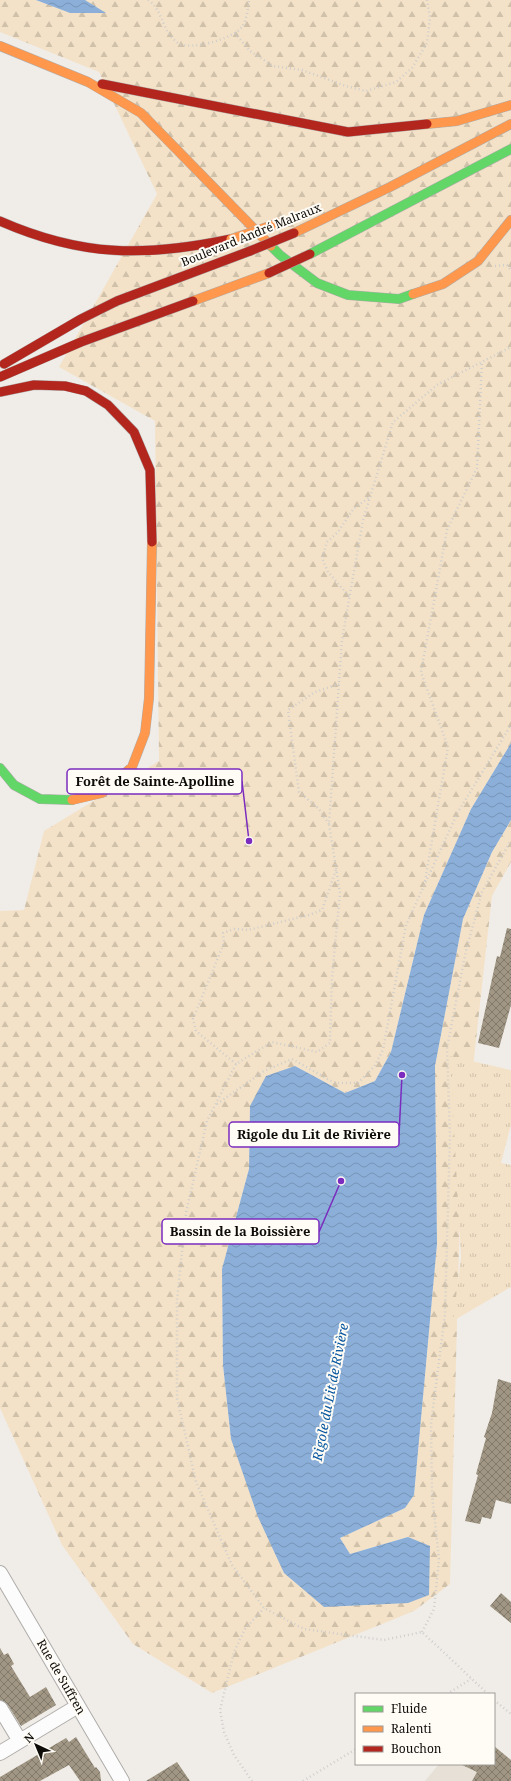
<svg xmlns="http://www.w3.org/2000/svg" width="511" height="1781" viewBox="0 0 511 1781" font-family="'Noto Serif',serif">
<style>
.built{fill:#e6e0d6}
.forest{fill:url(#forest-firs)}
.park{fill:url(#park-tufts)}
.water{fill:url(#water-waves)}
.building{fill:url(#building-cross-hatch)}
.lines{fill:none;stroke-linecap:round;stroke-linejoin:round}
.street-casing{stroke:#afadaa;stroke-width:16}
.fast-casing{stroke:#afadaa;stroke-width:10}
.slow-casing{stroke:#afadaa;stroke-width:10}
.jam-casing{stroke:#afadaa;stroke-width:10}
.path{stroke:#cececc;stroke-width:2.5;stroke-dasharray:1 3;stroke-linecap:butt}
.street{stroke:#fdfcfc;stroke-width:14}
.fast{stroke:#63d668;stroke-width:9}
.slow{stroke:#ff974d;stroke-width:9}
.jam{stroke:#b3261e;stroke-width:9}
.slow-bridge-casing{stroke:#afadaa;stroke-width:10;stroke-linecap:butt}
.jam-bridge-casing{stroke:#afadaa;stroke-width:10;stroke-linecap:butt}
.slow-bridge{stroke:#ff974d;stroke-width:9}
.jam-bridge{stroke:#b3261e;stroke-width:9}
.labels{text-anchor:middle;stroke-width:4;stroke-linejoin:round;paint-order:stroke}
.street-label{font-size:12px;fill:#0d0c09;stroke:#fffbf5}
.water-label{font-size:13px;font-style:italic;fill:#0657a0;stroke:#fffbf5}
.leader{fill:none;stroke:#7b2cbf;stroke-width:1.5}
.callout-dot{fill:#7b2cbf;stroke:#fffbf5;stroke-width:1.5}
.callout{fill:#fffbf5;stroke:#7b2cbf;stroke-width:1.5}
.callout-label{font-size:13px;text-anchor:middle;font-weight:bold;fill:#0d0c09}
</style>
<defs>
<pattern id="forest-firs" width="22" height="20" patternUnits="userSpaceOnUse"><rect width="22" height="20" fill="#f4e2c8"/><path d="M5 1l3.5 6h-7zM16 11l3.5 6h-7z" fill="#d0c1aa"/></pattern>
<pattern id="park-tufts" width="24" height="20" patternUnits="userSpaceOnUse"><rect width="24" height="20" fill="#f4e2c8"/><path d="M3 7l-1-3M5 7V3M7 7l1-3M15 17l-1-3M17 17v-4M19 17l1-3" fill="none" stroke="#d0c1aa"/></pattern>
<pattern id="water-waves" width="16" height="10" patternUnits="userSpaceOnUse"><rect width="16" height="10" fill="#8bafd8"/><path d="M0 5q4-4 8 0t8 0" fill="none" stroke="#7795b8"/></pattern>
<pattern id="building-cross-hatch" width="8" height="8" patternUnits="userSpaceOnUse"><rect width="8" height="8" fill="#a09683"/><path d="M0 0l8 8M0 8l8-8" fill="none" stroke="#817969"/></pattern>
</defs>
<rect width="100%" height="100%" fill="#f0ede9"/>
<path class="built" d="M494,1746l17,14v21h-86l14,-17h55z"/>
<path class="forest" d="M0,0h36l34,13h35l-20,-13h426v743l-40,66 -47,106 -33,137 -16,29 -30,12 -50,-27 -45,40 -1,63 -27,100 1,96 8,74 93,168 84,-70 -58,17 -10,-16 65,-30 9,-13 23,-251 -2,-178 28,-147 29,-67 19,-32v42l-19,34 -31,280 -11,408 -36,27 -202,82 -79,-49 -71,-99 -62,-137v-497l24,-1 20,-79 115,-70 -4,-340 -96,-54 98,-173 -58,-122 -99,-40z"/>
<path class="park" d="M450,1056l61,14v55l-10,38 10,2v122l-58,34 8,-64z"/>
<path class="water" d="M36,0h49l21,13h-36z
M511,743v77l-19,32 -29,67 -28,147 2,178 -23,251 -9,13 -65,30 10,16 58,-17 22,9 -1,49 -21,8 -84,4 -40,-34 -26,-56 -27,-78 -8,-74 -1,-96 27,-100 1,-63 16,-30 29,-10 50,27 30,-12 16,-29 33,-137 47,-106z"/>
<path class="building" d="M507,928l4,1v76l-12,43 -21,-5 19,-87 3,1z
M498,1379l13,4v121l-15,-4 -5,19 -9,-2 -2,7 -15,-3 13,-46 -2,-1 10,-36 -2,-1 8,-24z
M501,1593l10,9v21l-21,-17z
M0,1648l4,7 4,-2 6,11 -3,2 19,31 16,-10 10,18 -35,21 -14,-22 -7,-4z
M76,1737l19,31 1,-1 4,5 1,9h-21l-11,-16 -29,16h-40v-4l66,-39 3,4z
M494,1746l17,14v21h-39l5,-9 -17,-8h34z
M177,1762l13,19h-44z"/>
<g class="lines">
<g class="street-casing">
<path id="street" d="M0,1573l122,208
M0,1708l20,33
M0,1753l78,-47"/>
</g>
<g class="fast-casing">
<path id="fast" d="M271,246l9,9 37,28 31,12 51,4 14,-5
M310,254l201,-105
M0,768l14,17 26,14 32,1"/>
</g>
<g class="slow-casing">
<path id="slow" d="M0,46l88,36 53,31 130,133
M427,124l30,-3 54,-16
M294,233l96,-46 121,-63
M413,294l30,-10 35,-23 33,-41
M193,301l76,-28
M72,800l30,-7 30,-26 13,-34 4,-35 3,-156"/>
</g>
<g class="jam-casing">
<path id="jam" d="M102,84l246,48 79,-8
M0,221c82,36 145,36 231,18
M4,364l77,-45 36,-18 133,-50
M0,377l81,-35 112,-41
M0,392l34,-7 31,1 21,5 22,14 26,27 16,38 2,72"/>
</g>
<path class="path" d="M148,0c15,9 13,31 30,43 12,8 55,-4 64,-16 5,-8 6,-18 7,-27
M235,33l15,18 23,15 29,4 44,16 20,5 30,-9 16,-14 15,-25 3,-26 -3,-17
M495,266l12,-1 4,5
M349,596l-21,-24 -6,-14 5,-16 11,-10 16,-24 16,-11
M329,824l-10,-15 -20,-17 -11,-82 27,-18 24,-8
M425,881l23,-134 -27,-75 26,-142 30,-62 5,-106
M236,1064l-40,-33 -3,-12 31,-76 -1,-10 11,-4 14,1 61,-15 13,-5 14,-40
M217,1104l47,-33 28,-12 43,24h23l16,-16 9,-17 23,-125 52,-113 53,-87
M422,1632l12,-23 5,-50 -7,-65 -1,-70 14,-110 5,-178 -3,-89 19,-96 16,-59 29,-52
M447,1694l24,-15
M488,1694l-66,-62 -38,8 -80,-11 -40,-21 -32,-43 -36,-83 -19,-84v-98l9,-87 21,-92 29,-57 36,-22 45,10 13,-9 2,-66 8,-84 -11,-69 13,-184 21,-120 30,-98 44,-37 74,-38
M494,1700l17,14
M252,1781l-18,-26 -10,-23 -4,-22 14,-58 11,-23 19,-21
M303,1781l53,-32"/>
<use href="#street" class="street"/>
<use href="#fast" class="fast"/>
<use href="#slow" class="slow"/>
<use href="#jam" class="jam"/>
<g class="slow-bridge-casing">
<path id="slow-bridge" d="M231,239l54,-18"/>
</g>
<g class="jam-bridge-casing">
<path id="jam-bridge" d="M250,251l44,-18
M269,273l41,-19"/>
</g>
<use href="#slow-bridge" class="slow-bridge"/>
<use href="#jam-bridge" class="jam-bridge"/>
</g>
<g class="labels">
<g class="street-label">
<text transform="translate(251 235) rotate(-22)" y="4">Boulevard André Malraux</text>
<text transform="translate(61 1677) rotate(60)" y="4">Rue de Suffren</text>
</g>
<g class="water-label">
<text transform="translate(330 1392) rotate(-79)" y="5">Rigole du Lit de Rivière</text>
</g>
</g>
<path class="leader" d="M249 841L242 781M402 1075L399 1135M341 1181L319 1232"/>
<g class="callout-dot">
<circle cx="249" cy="841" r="4"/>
<circle cx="402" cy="1075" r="4"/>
<circle cx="341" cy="1181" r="4"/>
</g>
<g class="callout">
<rect x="67" y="769" width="175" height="25" rx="4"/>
<rect x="229" y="1122" width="170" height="25" rx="4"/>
<rect x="162" y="1219" width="157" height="25" rx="4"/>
</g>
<g class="callout-label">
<text x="155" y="786">Forêt de Sainte-Apolline</text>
<text x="314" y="1139">Rigole du Lit de Rivière</text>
<text x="240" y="1236">Bassin de la Boissière</text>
</g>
<rect x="355" y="1693" width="140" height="72" fill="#fffbf5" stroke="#9e9b97"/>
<rect x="363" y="1706" width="20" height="6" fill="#63d668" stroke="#9e9b97"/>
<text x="391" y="1713" font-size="12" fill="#0d0c09">Fluide</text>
<rect x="363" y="1726" width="20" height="6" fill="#ff974d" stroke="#9e9b97"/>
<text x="391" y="1733" font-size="12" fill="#0d0c09">Ralenti</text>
<rect x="363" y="1746" width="20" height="6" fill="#b3261e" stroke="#9e9b97"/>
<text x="391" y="1753" font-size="12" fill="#0d0c09">Bouchon</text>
<g transform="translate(36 1745) rotate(316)" stroke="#fffbf5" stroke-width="3" paint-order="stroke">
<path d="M0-3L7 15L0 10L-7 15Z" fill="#0d0c09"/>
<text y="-6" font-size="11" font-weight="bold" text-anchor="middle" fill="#0d0c09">N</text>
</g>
</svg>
